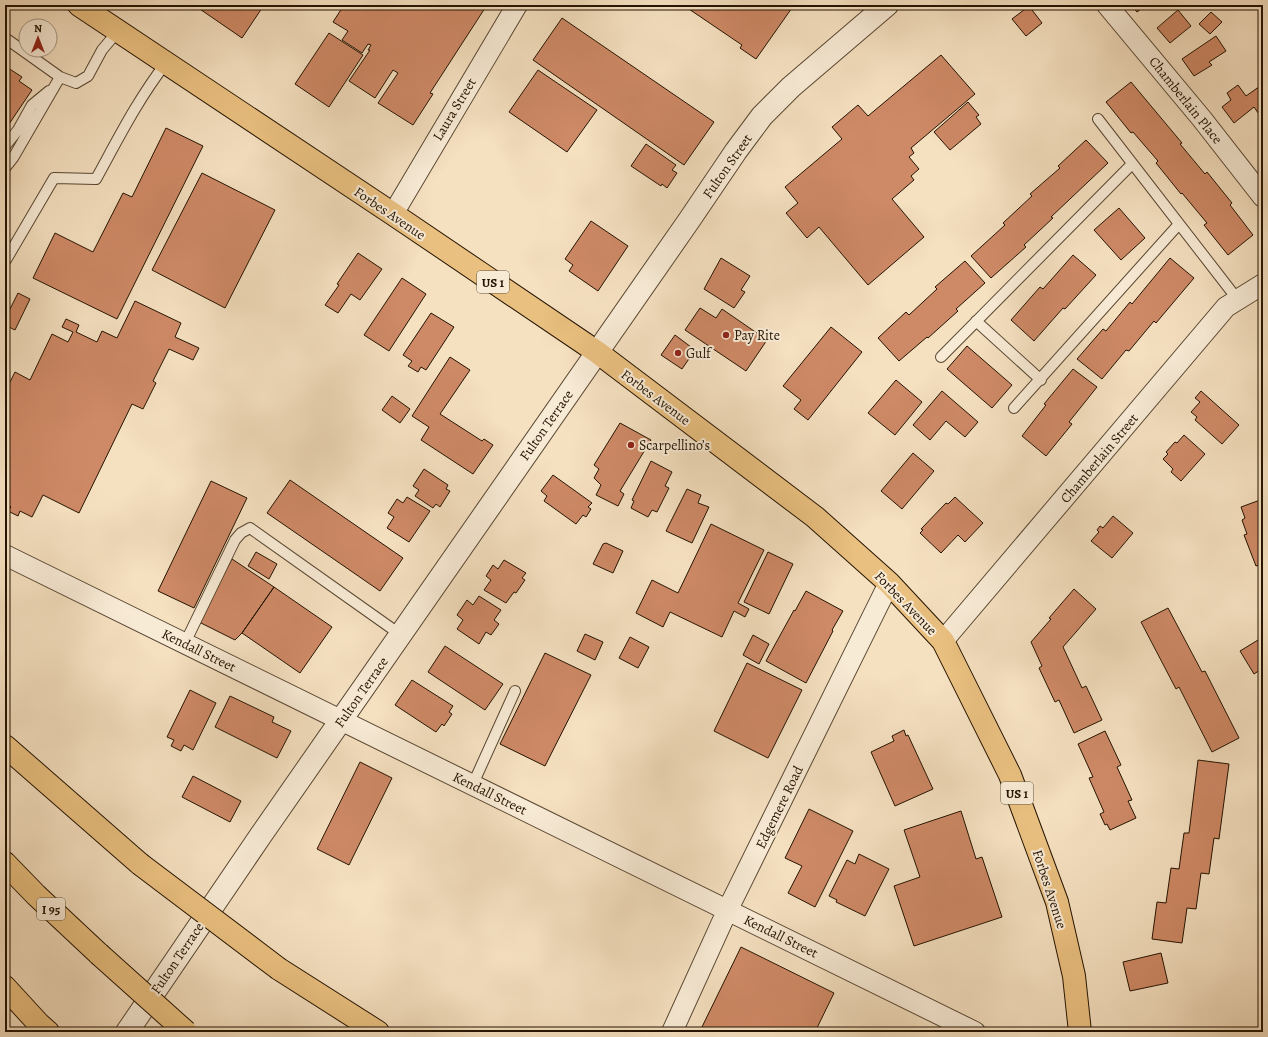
<svg xmlns="http://www.w3.org/2000/svg" width="1268" height="1037" viewBox="0 0 1268 1037" font-family="Alegreya,serif">
<style>
.building{fill:#ce8966;stroke:#231301}
.lines{fill:none;stroke-linecap:round;stroke-linejoin:round}
.service-casing{stroke:#584631;stroke-width:12}
.minor-casing{stroke:#584631;stroke-width:22}
.tertiary-casing{stroke:#584631;stroke-width:24}
.primary-casing{stroke:#231301;stroke-width:24}
.motorway-casing{stroke:#231301;stroke-width:24}
.service{stroke:#f8ebd6;stroke-width:10}
.minor{stroke:#f8ebd6;stroke-width:20}
.tertiary{stroke:#f8ebd6;stroke-width:22}
.primary{stroke:#eac080;stroke-width:22}
.motorway{stroke:#eac080;stroke-width:22}
.motorway-bridge-casing{stroke:#231301;stroke-width:24;stroke-linecap:butt}
.motorway-bridge{stroke:#eac080;stroke-width:22}
.poi-dot{fill:#8f2418;stroke:#f8ebd6;stroke-width:1.5}
.labels{text-anchor:middle;stroke-width:4;stroke-linejoin:round;paint-order:stroke}
.shield{fill:#f8ebd6;stroke:#635441;stroke-width:1}
.shield-label{font-size:13px;font-weight:bold;fill:#231301}
.street-label{font-size:14px;fill:#231301;stroke:#f8ebd6}
.poi-label{font-size:14px;fill:#231301;stroke:#f8ebd6;text-anchor:start}
</style>
<rect width="100%" height="100%" fill="#f5e0c0"/>
<filter id="stains"><feTurbulence type="fractalNoise" baseFrequency=".005" numOctaves="4"/><feColorMatrix values="0 0 0 0 .2 0 0 0 0 .09 0 0 0 0 .02 0 0 0 .5 -.17"/></filter>
<radialGradient id="worn" r=".72"><stop offset=".6" stop-color="#630" stop-opacity="0"/><stop offset="1" stop-color="#630" stop-opacity=".3"/></radialGradient>
<path class="building" d="M194,5h70l-22,33z
M344,5h143l-57,88 3,1 -20,31 -35,-22 20,-30 -5,-3 -18,28 -26,-17 21,-31h-2l3,-5 -3,-1 -6,9 -20,-13 6,-9 -15,-9z
M683,5h111l-38,54 -16,-11 2,-3z
M1131,5h17l-6,5 -1,-1 -4,3z
M1029,6l13,17 -16,13 -14,-17z
M1178,10l13,16 -21,17 -13,-15z
M1211,12l11,10 -12,12 -11,-10z
M562,18l152,104 -30,43 -151,-105z
M329,33l34,22 -34,52 -34,-23z
M1216,36l10,15 -17,11 3,3 -18,11 -12,-17z
M941,55l34,39 -64,54 3,5 -5,4 10,12 -8,7 3,4 -22,19 32,38 -56,48 -49,-58 -12,11 -21,-25 12,-10 -13,-16 57,-48 -10,-12 26,-22 10,11z
M5,66l17,11 -3,4 13,9 -27,40z
M538,70l59,40 -30,42 -58,-40z
M1131,82l51,61 -2,1 25,30 2,-2 25,31 -2,2 23,30 -25,20 -24,-30 3,-2 -25,-30 -1,1 -25,-31 2,-2 -25,-29 -2,1 -25,-31z
M1263,84v36l-9,-13 -20,16 -12,-16 9,-7 -4,-7 11,-8 8,11z
M968,102l11,13 -3,2 5,7 -31,26 -16,-18z
M166,128l37,18 -86,173 -84,-41 22,-45 38,19 30,-59 9,4z
M1086,140l22,23 -57,54 2,1 -29,27 2,2 -35,31 -20,-22 34,-31 -2,-2 29,-27 -2,-2 30,-26 -2,-2z
M646,144l30,21 -4,5 5,3 -10,15 -5,-4 -1,2 -30,-20z
M202,173l73,37 -50,98 -73,-38z
M1119,208l26,30 -24,22 -27,-30z
M591,221l37,25 -30,45 -29,-20 4,-6 -8,-6z
M358,253l24,16 -22,31 -9,-6 -13,19 -13,-8 14,-20 -2,-1z
M1073,255l23,20 -31,34 -2,-1 -29,33 -23,-21 29,-33 3,2z
M721,258l29,18 -9,14 4,2 -11,16 -30,-19z
M1170,258l24,20 -38,45 -2,-2 -25,30 -3,-1 -24,29 -25,-20 26,-30 3,2 24,-29 2,2z
M965,261l20,22 -29,26 2,2 -30,27 -1,-1 -28,24 -21,-23 28,-26 3,3 28,-26 -2,-2z
M402,278l24,16 -37,57 -25,-16z
M18,293l12,6 -15,31 -10,-5v-6z
M135,301l46,22 -6,14 24,11 -6,12 -24,-11 -16,32 3,2 -13,26 -11,-5 -53,109 -36,-18 -11,22 -12,-6 -2,5 -10,-5 3,-4 -3,-2 -2,4 -1,-1v-116l10,-20 15,8 22,-46 16,8 5,-10 -11,-5 4,-8 13,6 -3,7 21,10 5,-11 15,7z
M700,308l16,10 6,-9 45,31 -21,31 -61,-41z
M431,313l23,14 -28,43 -5,-3 -3,5 -10,-6 4,-5 -9,-6z
M831,327l31,25 -54,68 -14,-11 7,-9 -18,-14z
M675,335l20,15 -13,19 -21,-14z
M967,346l45,39 -20,23 -45,-39z
M450,357l20,13 -30,44 42,27 2,-2 9,6 -20,29 -52,-34 8,-13 -17,-11z
M1263,367v10l-5,-5z
M1073,369l24,18 -28,35 3,2 -26,32 -24,-20 24,-31 -2,-1z
M896,380l26,22 -27,33 -27,-22z
M942,391l36,31 -13,15 -19,-16 -16,19 -17,-15z
M1201,391l38,34 -17,19 -27,-24 2,-3 -6,-5 9,-10 -5,-4z
M392,396l18,13 -10,14 -18,-13z
M620,423l31,17 -31,51 4,3 -6,12 -22,-11 5,-10 -7,-7 5,-9 -5,-4z
M1184,435l21,19 -24,27 -10,-9 2,-3 -10,-10 5,-5 -2,-2 9,-10 2,1z
M913,453l21,18 -32,38 -21,-18z
M651,461l21,11 -7,14 4,2 -12,24 -5,-2 -4,7 -17,-9 3,-7 -2,-1z
M424,469l24,16 -2,4 4,2 -10,16 -4,-3 -3,4 -18,-12 4,-6 -6,-4z
M553,475l39,28 -4,4 3,2 -5,8 -3,-2 -7,9 -32,-23 3,-5 -6,-5z
M290,480l113,78 -23,33 -113,-78z
M211,481l36,17 -53,110 -36,-17z
M687,489l14,6 -3,8 11,4 -17,36 -26,-12z
M407,497l23,14 -21,31 -22,-14 7,-11 -6,-4 9,-14 6,4z
M955,497l28,26 -18,19 -7,-7 -17,18 -21,-20 3,-3 -2,-1 25,-26 2,1z
M1263,499v85l-4,-10 3,-1 -3,-8 -3,1 -12,-31 3,-1 -5,-14 3,-2 -4,-11z
M1113,516l20,17 -21,25 -21,-17 8,-9 -2,-2 3,-4 3,2z
M711,524l53,26 -26,53 11,6 -4,8 -11,-6 -12,26 -52,-25 -7,15 -27,-14 16,-33 26,13z
M606,543l17,8 -10,22 -20,-9 10,-20z
M256,552l21,12 -8,15 -21,-13z
M768,552l25,12 -24,50 -25,-12z
M232,559l42,28 -32,46 -7,7 -36,-18z
M504,560l22,13 -4,5 3,2 -9,13 -2,-1 -8,11 -22,-13 7,-10 -5,-4 7,-11 5,4z
M274,587l58,40 -32,46 -58,-40z
M1074,589l22,20 -33,38 19,41 4,-2 16,34 -28,13 -15,-33 -4,2 -16,-34 3,-2 -11,-24 20,-23 -2,-1z
M806,591l37,20 -11,19 1,1 -27,52 -40,-22 28,-51 1,1z
M479,596l22,14 -7,10 5,4 -8,11 -5,-3 -7,12 -22,-15 6,-9 -6,-5 10,-15 6,5z
M1168,608l34,64 3,-1 34,67 -27,14 -33,-65 -3,2 -35,-67z
M585,634l18,8 -8,18 -18,-9z
M753,635l16,9 -10,20 -16,-9z
M630,637l19,10 -11,21 -19,-10z
M1263,637v31l-9,6 -14,-23z
M445,646l58,38 -18,26 -57,-38z
M545,653l46,22 -46,91 -45,-22z
M747,663l55,27 -34,68 -54,-27z
M412,680l41,26 -4,6 3,2 -8,12 -2,-2 -6,8 -41,-27z
M190,690l26,13 -23,47 -9,-5 -3,6 -10,-5 3,-6 -7,-3z
M230,696l44,21 -2,5 19,9 -14,27 -62,-31z
M904,730l2,6 2,-1 25,54 -38,17 -24,-54 23,-11 -2,-5z
M1105,731l16,34 -4,2 15,33 -4,1 8,17 -26,12 -3,-6 -2,1 -5,-11 4,-2 -15,-34 4,-1 -15,-33z
M1198,760l31,4 -10,75 -5,-1 -5,36 -8,-1 -5,36 -9,-1 -5,35 -30,-4 5,-37 9,1 5,-35 8,1 5,-36h5z
M360,762l32,16 -43,87 -32,-16z
M193,776l48,25 -11,21 -48,-25z
M809,809l44,22 -38,76 -27,-14 14,-27 -17,-8z
M961,811l15,48 6,-2 20,60 -88,29 -20,-60 26,-9 -16,-47z
M859,854l30,15 -24,47 -29,-14 1,-2 -8,-4 18,-36 8,4z
M741,947l93,46 -19,39h-108l-6,-3z
M1161,953l7,30 -38,8 -7,-29z"/>
<g class="lines">
<g class="service-casing">
<path id="service" d="M5,39l3,1 52,37 16,6 12,-7 14,-26 16,-19
M1098,119l140,181
M5,146l13,-16 14,-25 17,-14
M5,168l8,-10 47,-81
M6,260l48,-82 42,1c22,-40 42,-80 70,-116
M976,321l65,59
M941,357l191,-193
M1014,408l165,-184
M185,643l50,-103 6,-7 9,-5 151,107
M473,784l42,-93"/>
</g>
<g class="minor-casing">
<path id="minor" d="M1107,5l95,114 61,78
M393,214l124,-209
M5,555l970,477
M943,641l283,-334 37,-23
M672,1032l56,-123 161,-326"/>
</g>
<g class="tertiary-casing">
<path id="tertiary" d="M127,1032l134,-197 429,-616 46,-68 26,-35 29,-29 96,-82"/>
</g>
<g class="primary-casing">
<path id="primary" d="M79,5l314,209 204,138 218,165 74,66 54,58 67,134 47,127 17,74 6,56"/>
</g>
<g class="motorway-casing">
<path id="motorway" d="M5,746l135,118
M5,863l31,32 63,59
M279,969l99,63
M5,987l34,37 9,8"/>
</g>
<use href="#service" class="service"/>
<use href="#minor" class="minor"/>
<use href="#tertiary" class="tertiary"/>
<use href="#primary" class="primary"/>
<use href="#motorway" class="motorway"/>
<g class="motorway-bridge-casing">
<path id="motorway-bridge" d="M140,864l139,105
M99,954l87,78"/>
</g>
<use href="#motorway-bridge" class="motorway-bridge"/>
</g>
<g class="poi-dot">
<circle cx="726" cy="335" r="4"/>
<circle cx="678" cy="353" r="4"/>
<circle cx="631" cy="445" r="4"/>
</g>
<g class="labels">
<g class="shield">
<rect x="477" y="271" width="32" height="22" rx="3"/>
<rect x="1001" y="782" width="32" height="22" rx="3"/>
<rect x="37" y="898" width="28" height="22" rx="3"/>
</g>
<g class="shield-label">
<text x="493" y="287">US 1</text>
<text x="1017" y="798">US 1</text>
<text x="51" y="914">I 95</text>
</g>
<g class="street-label">
<text transform="translate(1186 100) rotate(51)" y="5">Chamberlain Place</text>
<text transform="translate(454 109) rotate(-59)" y="5">Laura Street</text>
<text transform="translate(727 166) rotate(-55)" y="5">Fulton Street</text>
<text transform="translate(390 213) rotate(34)" y="5">Forbes Avenue</text>
<text transform="translate(656 397) rotate(37)" y="5">Forbes Avenue</text>
<text transform="translate(546 425) rotate(-55)" y="5">Fulton Terrace</text>
<text transform="translate(1099 458) rotate(-50)" y="5">Chamberlain Street</text>
<text transform="translate(906 603) rotate(46)" y="5">Forbes Avenue</text>
<text transform="translate(199 650) rotate(26)" y="5">Kendall Street</text>
<text transform="translate(361 692) rotate(-55)" y="5">Fulton Terrace</text>
<text transform="translate(490 793) rotate(26)" y="5">Kendall Street</text>
<text transform="translate(779 807) rotate(-64)" y="5">Edgemere Road</text>
<text transform="translate(1050 889) rotate(72)" y="5">Forbes Avenue</text>
<text transform="translate(781 936) rotate(26)" y="5">Kendall Street</text>
<text transform="translate(177 958) rotate(-56)" y="5">Fulton Terrace</text>
</g>
<g class="poi-label">
<text x="734" y="340">Pay Rite</text>
<text x="686" y="358">Gulf</text>
<text x="639" y="450">Scarpellino’s</text>
</g>
</g>
<rect width="1268" height="1037" fill="none" stroke="#f5e0c0" stroke-width="20"/>
<rect x="6" y="6" width="1256" height="1025" fill="none" stroke="#231301" stroke-width="2"/>
<rect x="10" y="10" width="1248" height="1017" fill="none" stroke="#231301"/>
<g transform="translate(38 38)"><circle r="19" fill="#f8ebd6" stroke="#a39581"/>
<path d="M0-3L7 15L0 10L-7 15Z" fill="#8f2418"/>
<text y="-6" font-size="11" font-weight="bold" text-anchor="middle" fill="#231301">N</text>
</g>
<rect width="100%" height="100%" filter="url(#stains)"/>
<rect width="100%" height="100%" fill="url(#worn)"/>
</svg>
